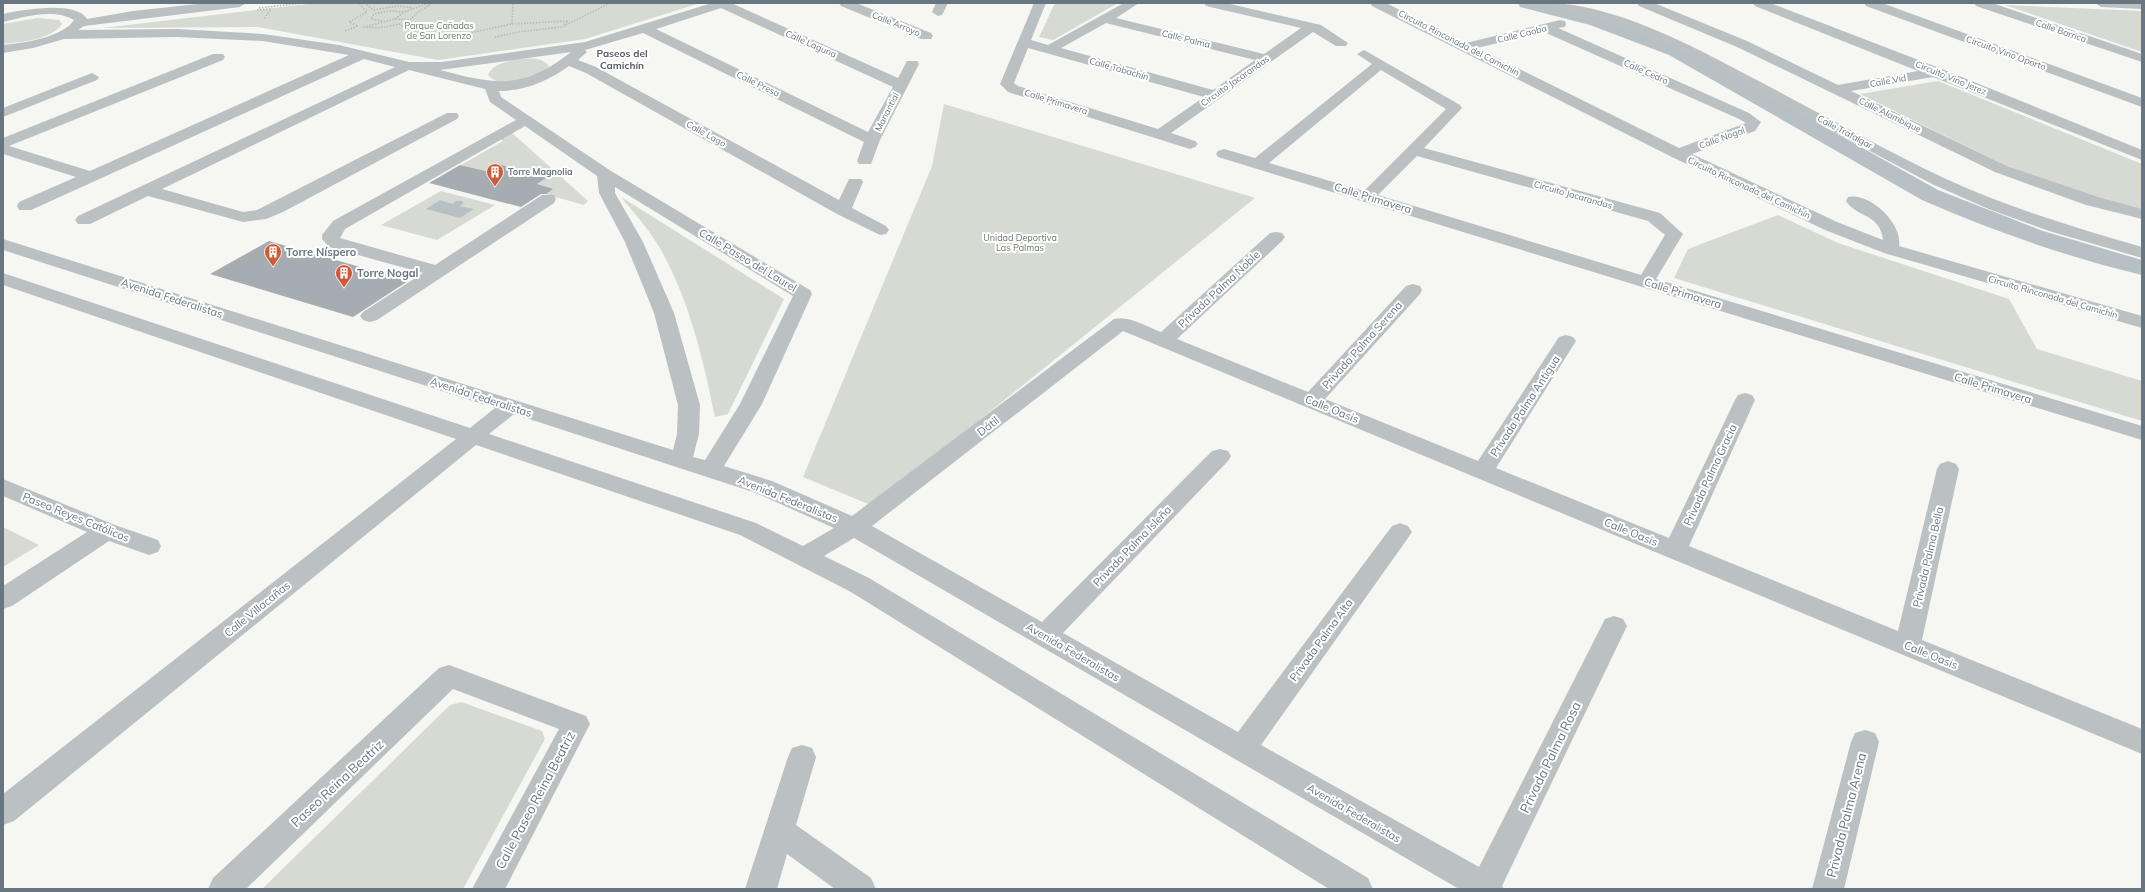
<svg xmlns="http://www.w3.org/2000/svg" width="2145" height="892" viewBox="0 0 2145 892" font-family="Mulish,sans-serif">
<style>
.green{fill:#d6dad3}
.water{fill:#b7c1c5}
.lines{fill:none;stroke-linecap:round;stroke-linejoin:round}
.canal{fill:#b7c1c5;fill-rule:evenodd}
.building{fill:#a6adb2}
.path{stroke:#b6b9bc;stroke-width:1.5;stroke-dasharray:1.5 1.5;stroke-linecap:butt}
.minor{fill:#bbc0c3;fill-rule:evenodd}
.labels{text-anchor:middle;stroke-width:4;stroke-linejoin:round;paint-order:stroke}
.far-street-label{font-size:9px;fill:#687681;stroke:#fff}
.far-park-label{font-size:9px;fill:#6a7966;stroke:#fff}
.far-poi-label{font-size:9px;font-weight:bold;fill:#687681;stroke:#fff;text-anchor:start}
.far-neighbourhood-label{font-size:10px;font-weight:bold;fill:#555f67;stroke:#fff}
.street-label{font-size:11px;fill:#687681;stroke:#fff}
.poi-label{font-size:11px;font-weight:bold;fill:#687681;stroke:#fff;text-anchor:start}
.near-street-label{font-size:13px;fill:#687681;stroke:#fff}
</style>
<rect width="100%" height="100%" fill="#f6f6f3"/>
<path class="green" d="M316,3h384l-115,36 -147,21 -180,-33 -156,1z
M1055,3h63l-65,37 -14,-3z
M2005,5l137,6v41z
M37,18l22,2 3,4c-11,16 -41,18 -59,20v-20z
M516,59c11,0 25,-3 33,7l-2,4c-16,7 -45,21 -59,5 4,-11 18,-13 28,-16z
M1938,81l204,83v46l-61,-16 -74,-28 -147,-72z
M944,104l311,94 -382,308 -70,-29 129,-311z
M511,132l77,69 -4,4 -39,-11 7,-5 -15,-5 11,-8 -51,-12 -11,7 -25,-6 42,-24 -6,-3z
M441,191l54,14 -58,35 -56,-15z
M621,197l163,102 -56,115 -13,3c-12,-58 -26,-120 -57,-172 -10,-17 -25,-33 -37,-48z
M1778,215l60,28 171,56 28,50 105,32v40l-468,-143 14,-29z
M3,527l36,18 -36,22z
M461,702l81,29 3,8 -82,150h-201l188,-184z"/>
<path class="water" d="M440,200l13,4 3,-3h6l2,2 -5,3 15,3 -14,9 -34,-9z"/>
<g class="lines">
<path class="canal" d="M1518,3h28l56,14 79,30 257,143 105,41 99,29v15c-75,-18 -149,-44 -220,-75l-253,-145 -79,-30 -70,-18z"/>
</g>
<path class="building" d="M497,164l52,12 -12,8 16,5 -7,5h-5l-20,13 -92,-24 31,-18 26,6z
M269,241l67,19 72,21 -55,36 -143,-43z"/>
<g class="lines">
<path class="path" d="M364,3l10,7 24,-4 15,2
M433,3l-15,9 -8,8 -15,-1 -31,8 15,1 20,-4 13,7 28,5 29,-3 43,-9 1,-21
M471,3h7
M259,8l45,-5
M257,10l14,-1 -7,10
M395,19l9,-7
M382,21l-11,-2 3,-5 15,-3 15,1 26,-9
M512,24l56,-3 -4,4
M345,31l13,-5 -9,-4 18,-10 -8,-9
M454,36l14,6
M495,37l23,-5 44,-5 48,-24"/>
<path class="minor" d="M207,3h39l-6,4 -156,19 -6,4 99,-1 86,5 76,11 70,17h33l143,-20 127,-39h19l167,75 9,-17h10l2,3 -39,76 -9,24h-12l-2,-3 7,-19 -221,-109 -58,17 2,2 -9,8 18,7 243,133 10,-21h12l2,3 -11,26 34,18 3,4 -3,4 -6,1 -43,-21 -251,-141 -17,-7c-21,15 -44,25 -70,25l2,6 110,74 199,119 2,4 -50,110 -38,62 48,15 80,35 262,-197c15,-4 33,8 47,13l109,-99 6,-1 6,1 3,4 -3,4 -105,98 131,53 98,-106 7,-2 7,2 2,4 -2,4 -95,105 153,62 81,-124 7,-2 7,2 3,4 -80,127 173,70 66,-138 3,-5 7,-2 7,2 3,5 -66,146 209,85 39,-162 3,-5 8,-3 8,3 3,5 -37,171 220,89v25l-1019,-423 -251,195 170,96 170,-171 8,-2 8,2 3,5 -3,5 -165,172 175,99 154,-206 8,-3 8,3 4,6 -4,6 -147,207 218,122 126,-248 9,-3 9,3 4,7 -125,260 2,3h-45l-605,-351 -30,18 45,22 499,300 5,11h-44l-478,-297 -111,-57 -264,-90 -462,376 -11,4v-31l453,-355 -453,-154v-12l467,155 25,-20 -492,-158v-11l670,211 4,-16 1,-29 -24,-92 -29,-71 -26,-49 -2,-17 -72,-50 -180,103 -5,9 95,27 107,-70h12l2,4 -2,4 -177,117 -7,2 -7,-2 -3,-4 3,-4 60,-39 -94,-26 -7,-8v-4l11,-14 183,-101 -26,-18 -5,-13 -76,-19 -247,119 81,23 14,-2 190,-97h10l2,3 -2,3 -174,93 -17,7 -23,3 -95,-26 -58,28h-12l-3,-4 3,-4 317,-149 -31,-8 -333,151h-12l-2,-4 2,-4 57,-25 -73,-23v-16l210,-84h10l2,3 -2,3 -214,86 81,25 259,-116 -86,-14 -86,-4 -113,2 -31,9 -30,5v-8c20,-2 59,-7 71,-25 -20,-12 -50,-3 -71,2v-8c18,-4 73,-14 84,5l46,-8zM721,8l172,79 -25,45 -212,-103zM571,52c-49,38 -74,33 -131,18zM615,187l178,109 -53,108 -35,56 -12,-3 6,-23 1,-29 -26,-92 -31,-71 -28,-49zM514,414l242,79 78,35 -31,18 -47,-23 -267,-89z
M839,3h17l75,30 2,3 -2,3h-10l-80,-33z
M936,3h12l-6,12 -4,1 -6,-4z
M1034,3h12l-15,37 17,5 76,-42h15l-23,15 148,36 37,-26 -95,-22 -2,-3h22l95,22 27,18 -2,3h-10l-23,-14 -142,101 24,8 3,3 -3,3 -5,2 -182,-57 -8,-8zM1106,23l149,37 -42,30 -152,-42zM1028,48l176,49 -46,32 -140,-43 -4,-3z
M1370,3h16l80,40 94,-23 5,1 1,3 -1,3 -7,1 191,85 12,9 -6,9 -63,23 145,68 46,18c-3,-27 -26,-22 -37,-39l2,-4c22,-5 55,27 51,49l243,70v12l-258,-75 -59,-23 -153,-73 -300,-151zM1544,32l195,87 7,4 -67,25 -202,-100z
M1547,3c64,0 144,42 200,72 66,34 131,72 199,104 63,29 130,49 196,68v11l-93,-27 -58,-21 -57,-25 -259,-137 -73,-28 -53,-14z
M1637,3h17l93,38 91,44 80,-14 -163,-65 -2,-3h17l172,66 200,81v10l-209,-83 -82,14 156,75 91,31 44,12v10l-56,-14 -91,-33 -258,-125 -98,-41z
M1864,3h18l260,95v9l-276,-101z
M1974,3h18l150,51v8l-166,-56z
M2095,3h47v6l-41,-2z
M1364,50l96,55 2,3 -38,40 236,65 23,21 -27,45 486,147v14l-924,-283 -2,-3 2,-3 6,-2 31,9 117,-94 -15,-10zM1381,70l65,39 -82,82 -95,-28zM1417,156l231,65 17,14 -24,40 -263,-80z
M92,73l7,4 -2,3 -94,37v-9z
M3,479l112,46 43,15 3,6 -3,6 -9,3 -40,-14 -97,65 -9,3v-23l84,-54 -84,-36z
M449,665l137,51 4,8 -85,165h-33l87,-160 -106,-40 -207,200h-38l5,-11 226,-210z
M1865,730l10,3 4,9 -35,147h-32l39,-147 4,-9z
M802,745l10,3 4,9 -20,68 75,53 5,11h-41l-48,-35 -10,35h-32l43,-132 4,-9z"/>
</g>
<defs>
<g id="building-pin" transform="scale(0.9)"><path d="M0 17L-7.5 6A9.5 9.5 0 1 1 7.5 6Z" fill="#cf5a3a" stroke="#fff"/><path d="M-4-6H4V6H1V3H-1V6H-4ZM-2.5-4.3h1.7v1.8h-1.7ZM.8-4.3h1.7v1.8H.8ZM-2.5-1h1.7V.8h-1.7ZM.8-1h1.7V.8H.8Z" fill="#fff"/></g>
</defs>
<g fill-rule="evenodd">
<use href="#building-pin" x="495" y="172"/>
<use href="#building-pin" x="273" y="252"/>
<use href="#building-pin" x="344" y="273"/>
</g>
<g class="labels">
<g class="far-street-label">
<text transform="translate(896 24) rotate(22)" y="3">Calle Arroyo</text>
<text transform="translate(2061 31) rotate(19)" y="3">Calle Barrica</text>
<text transform="translate(1522 34) rotate(-14)" y="3">Calle Caoba</text>
<text transform="translate(1186 39) rotate(14)" y="3">Calle Palma</text>
<text transform="translate(1459 43) rotate(27)" y="3">Circuito Rinconada del Camichín</text>
<text transform="translate(811 44) rotate(24)" y="3">Calle Laguna</text>
<text transform="translate(2006 53) rotate(20)" y="3">Circuito Vino Oporto</text>
<text transform="translate(1119 69) rotate(16)" y="3">Calle Tabachín</text>
<text transform="translate(1646 72) rotate(24)" y="3">Calle Cedro</text>
<text transform="translate(1951 78) rotate(22)" y="3">Circuito Vino Jerez</text>
<text transform="translate(1235 81) rotate(-35)" y="3">Circuito Jacarandas</text>
<text transform="translate(1888 81) rotate(-10)" y="3">Calle Vid</text>
<text transform="translate(758 84) rotate(26)" y="3">Calle Presa</text>
<text transform="translate(1056 102) rotate(17)" y="3">Calle Primavera</text>
<text transform="translate(887 112) rotate(-63)" y="3">Manantial</text>
<text transform="translate(1890 115) rotate(26)" y="3">Calle Alambique</text>
<text transform="translate(1845 132) rotate(28)" y="3">Calle Trafalgar</text>
<text transform="translate(706 134) rotate(29)" y="3">Calle Lago</text>
<text transform="translate(1722 138) rotate(-20)" y="3">Calle Nogal</text>
<text transform="translate(1749 188) rotate(25)" y="3">Circuito Rinconada del Camichín</text>
<text transform="translate(1573 195) rotate(16)" y="3">Circuito Jacarandas</text>
<text transform="translate(2053 297) rotate(16)" y="3">Circuito Rinconada del Camichín</text>
</g>
<g class="far-park-label">
<text x="439" y="29">Parque Cañadas<tspan x="439" dy="10">de San Lorenzo</tspan></text>
<text x="1020" y="241">Unidad Deportiva<tspan x="1020" dy="10">Las Palmas</tspan></text>
</g>
<g class="far-poi-label">
<text x="508" y="175">Torre Magnolia</text>
</g>
<g class="far-neighbourhood-label">
<text x="622" y="57">Paseos del<tspan x="622" dy="12">Camichín</tspan></text>
</g>
<g class="street-label">
<text transform="translate(1373 198) rotate(17)" y="4">Calle Primavera</text>
<text transform="translate(748 260) rotate(31)" y="4">Calle Paseo del Laurel</text>
<text transform="translate(1219 289) rotate(-43)" y="4">Privada Palma Noble</text>
<text transform="translate(1683 293) rotate(17)" y="4">Calle Primavera</text>
<text transform="translate(172 298) rotate(18)" y="4">Avenida Federalistas</text>
<text transform="translate(1362 345) rotate(-48)" y="4">Privada Palma Serena</text>
<text transform="translate(1993 388) rotate(17)" y="4">Calle Primavera</text>
<text transform="translate(481 397) rotate(18)" y="4">Avenida Federalistas</text>
<text transform="translate(1525 406) rotate(-57)" y="4">Privada Palma Antigua</text>
<text transform="translate(1332 409) rotate(22)" y="4">Calle Oasis</text>
<text transform="translate(988 426) rotate(-38)" y="4">Dátil</text>
<text transform="translate(1710 475) rotate(-65)" y="4">Privada Palma Gracia</text>
<text transform="translate(788 499) rotate(22)" y="4">Avenida Federalistas</text>
<text transform="translate(76 517) rotate(22)" y="4">Paseo Reyes Católicos</text>
<text transform="translate(1631 532) rotate(22)" y="4">Calle Oasis</text>
<text transform="translate(1132 546) rotate(-46)" y="4">Privada Palma Isleña</text>
<text transform="translate(1928 557) rotate(-77)" y="4">Privada Palma Bella</text>
<text transform="translate(257 609) rotate(-39)" y="4">Calle Villacañas</text>
<text transform="translate(1321 640) rotate(-54)" y="4">Privada Palma Alta</text>
<text transform="translate(1073 652) rotate(30)" y="4">Avenida Federalistas</text>
<text transform="translate(1931 655) rotate(22)" y="4">Calle Oasis</text>
<text transform="translate(1354 813) rotate(30)" y="4">Avenida Federalistas</text>
</g>
<g class="poi-label">
<text x="286" y="256">Torre Níspero</text>
<text x="357" y="277">Torre Nogal</text>
</g>
<g class="near-street-label">
<text transform="translate(1550 757) rotate(-64)" y="5">Privada Palma Rosa</text>
<text transform="translate(337 783) rotate(-43)" y="5">Paseo Reina Beatriz</text>
<text transform="translate(535 800) rotate(-62)" y="5">Calle Paseo Reina Beatriz</text>
<text transform="translate(1846 815) rotate(-76)" y="5">Privada Palma Arena</text>
</g>
</g>
<rect width="2145" height="892" fill="none" stroke="#687681" stroke-width="8"/>
</svg>
